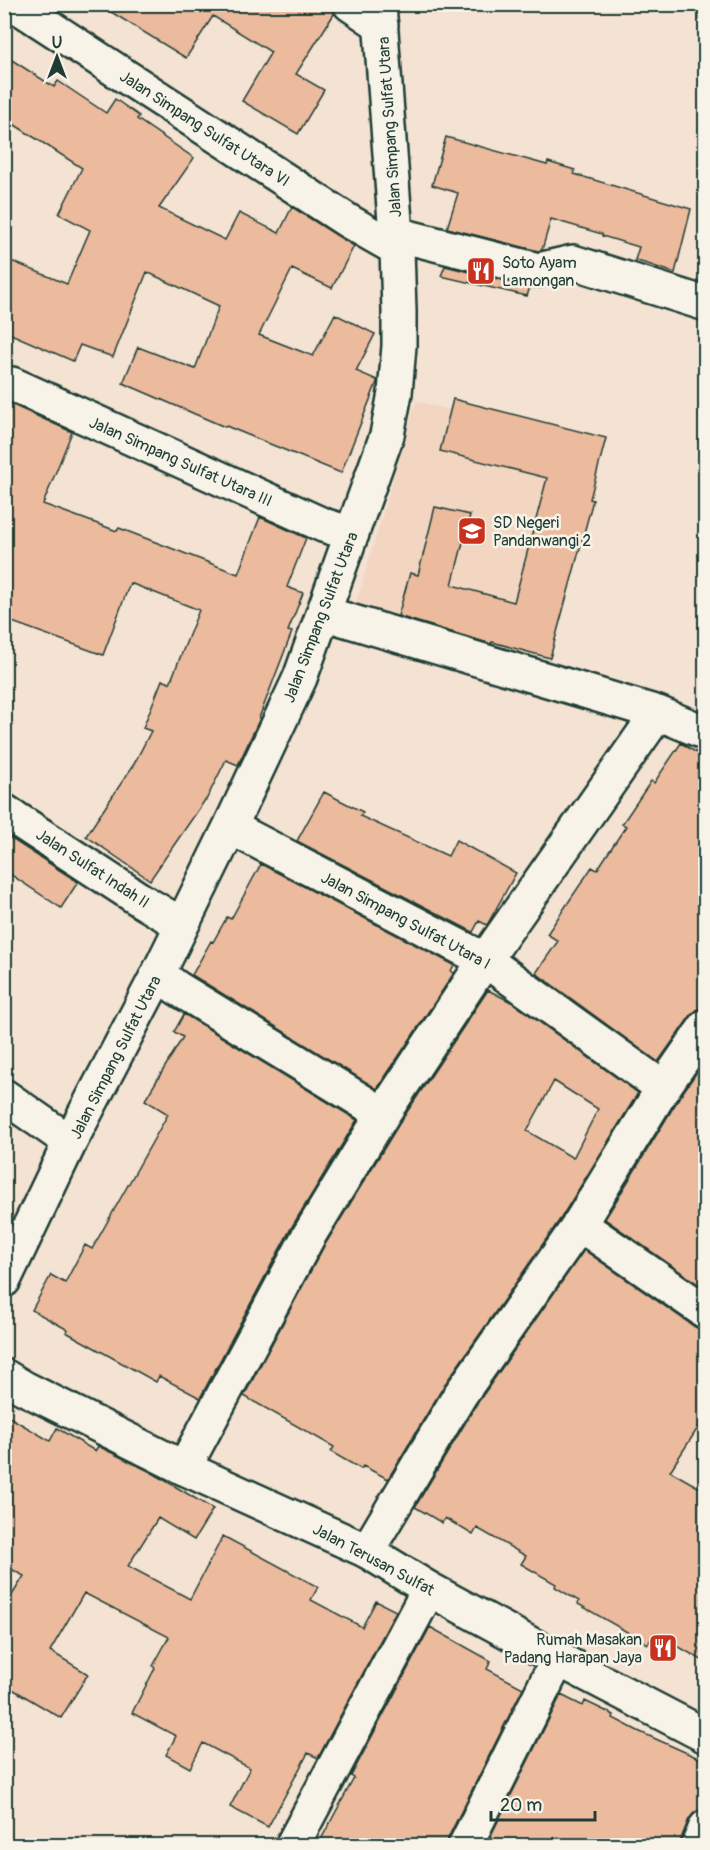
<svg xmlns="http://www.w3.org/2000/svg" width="710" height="1850" viewBox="0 0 710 1850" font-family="Pangolin,sans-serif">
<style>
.built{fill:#f2d6c2}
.building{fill:#ecba9d;stroke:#1f3d34;stroke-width:1.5;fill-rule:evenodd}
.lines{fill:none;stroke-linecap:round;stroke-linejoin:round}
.minor-casing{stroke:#1f3d34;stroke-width:38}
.major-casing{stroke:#1f3d34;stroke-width:38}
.minor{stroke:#f7f3e8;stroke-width:33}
.major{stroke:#f7f3e8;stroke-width:33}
.labels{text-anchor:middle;stroke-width:5;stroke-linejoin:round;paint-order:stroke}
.street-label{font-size:16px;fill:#1f3d34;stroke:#f7f3e8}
.poi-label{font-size:16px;fill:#1f3d34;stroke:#f7f3e8;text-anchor:start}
</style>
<rect width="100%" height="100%" fill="#f4e2d2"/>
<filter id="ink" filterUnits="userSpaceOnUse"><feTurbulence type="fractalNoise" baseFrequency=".0167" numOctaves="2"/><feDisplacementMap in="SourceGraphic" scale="12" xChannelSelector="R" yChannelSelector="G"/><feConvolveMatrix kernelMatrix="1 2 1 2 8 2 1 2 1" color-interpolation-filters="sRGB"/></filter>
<g filter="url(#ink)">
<path class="built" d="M416,401l172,47 -56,217 -179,-51z"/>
<path class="building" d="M98,4h234l2,10 -38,60 28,16 -26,44 -56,-33 29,-49 -58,-36 -27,42z
M4,55l50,32 4,-6 48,32 9,-14 24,17 -2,3 57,39 -35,50 66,32 14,-27 40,20 13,-26 62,39 -22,42 -40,-19 -33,66 54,21 22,-42 40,20 -19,37 21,9v2l-36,91 -115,-47 -1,1 -102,-44 15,-36 57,22 24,-63 -72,-34 -34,85 -33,-12 -7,16 -69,-30v-73l63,26 23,-54 -31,-16 23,-46 -78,-50z
M446,137l101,28 1,-3 27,8 -1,4 117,35 -16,64 -40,-13 4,-13 -37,-11v-2l-51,-15 -9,31 -4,1 -91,-23 11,-35 -26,-8z
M445,266l85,21 -3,9 -86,-20z
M453,399l153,39 -16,61 3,1 -43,158 -58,-16 -1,2 -93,-28 12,-43 8,2 17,-68 35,8 -18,70 62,17 33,-124 -107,-27z
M4,401l68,31 -29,72 74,27 2,-3 119,46 22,-57 46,21 -19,49 16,6 -15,38 4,1 -33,86h1l-22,47 -12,-5 -20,40h-1l-55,80 -64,-44 48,-72 17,-33 -8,-3 19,-48 8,3 29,-73 -69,-27 -27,72 -99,-36z
M681,743l24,15v250l-7,1 -7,6 -33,47 -122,-89 22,-32 -11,-7 45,-67 5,3 29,-44 -4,-2 29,-43 3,2z
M324,792l39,20 -3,4 88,40 8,-16 60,33 -29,52 -8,-4 -6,11 -176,-91z
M4,834l74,48 -17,26 -57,-38z
M261,864l193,101 -3,6 3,2 -77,116 -185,-114 19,-34 2,1 14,-25 4,2z
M488,990l25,13 125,90 -77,125 -116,166 -57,95 -25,-13 -2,3 -30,-17 3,-5 -90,-51 80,-150 75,-122zM554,1081l44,28 -25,49 -46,-27z
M184,1014l173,106 -66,108 -91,170 -41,-22 -3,6 -90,-50 2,-2 -36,-20 19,-35 14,8 20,-38 7,4 76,-135 -23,-14 38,-63 -9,-5z
M705,1060v229l-100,-70 74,-121z
M584,1250l111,77 10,4v86l-35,54 35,20v171l-50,-29 -7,11 -70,-40 1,-3 -24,-14 1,-3 -35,-20 5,-8 -49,-28 -4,7 -28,-17 -3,5 -27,-16 61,-102z
M4,1414l46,27 7,-13 38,23 3,-5 53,26 62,37 -19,31 -36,-22 -30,48 62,33 33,-63 95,51 -7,13 51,27 14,-26 20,10 -78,147 -10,-5 -40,74 -38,-20 20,-39 -47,-25 -13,25 -24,-13 10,-19 -44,-23 23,-45 -2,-2 16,-29 -85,-44 -34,58 38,23 -27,44 -57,-34v-76l20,-32 -20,-11z
M430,1627l61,34 -4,8 36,19 -75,150 -1,7h-129l36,-67 -3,-2z
M561,1695l22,11 2,-5 29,14 -1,3 25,13 67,30v48l-10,3 -6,7 -8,20 -1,6h-194z"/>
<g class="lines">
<g class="minor-casing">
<path id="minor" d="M14,4l334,217 49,28
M350,4l31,21
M396,234l142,36 35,-8 133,42
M12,384l311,141 29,9
M323,613l335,100 48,20
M4,811l138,90 40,24
M230,827l255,133 178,128
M158,974l19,14 206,126
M4,1096l66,46
M579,1224l127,88
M4,1280l66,-138 88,-168 72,-147 70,-149 87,-243 8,-42 4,-47v-35l-2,-62 -18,-245
M184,1468l124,-231 75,-123 102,-154 173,-247
M367,1551l93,-156 117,-167 86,-140 43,-62
M292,1846l137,-257
M465,1846l93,-187
M698,1846l8,-19"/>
</g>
<g class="major-casing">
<path id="major" d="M4,1376l20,12 160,80 183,83 62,38 129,70 148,77"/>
</g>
<use href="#minor" class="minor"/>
<use href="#major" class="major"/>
</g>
</g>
<defs>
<g id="restaurant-square" transform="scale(1.5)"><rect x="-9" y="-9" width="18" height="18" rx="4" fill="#c8321e" stroke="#f7f3e8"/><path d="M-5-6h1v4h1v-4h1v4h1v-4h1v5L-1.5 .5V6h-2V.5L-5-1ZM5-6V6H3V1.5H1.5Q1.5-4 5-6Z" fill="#fff"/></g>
<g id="school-square" transform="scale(1.5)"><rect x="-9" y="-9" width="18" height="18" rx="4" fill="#c8321e" stroke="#f7f3e8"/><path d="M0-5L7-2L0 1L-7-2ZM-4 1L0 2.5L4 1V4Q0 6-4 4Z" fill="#fff"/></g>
</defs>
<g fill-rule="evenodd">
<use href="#restaurant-square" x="481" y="271"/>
<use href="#school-square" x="472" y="531"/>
<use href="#restaurant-square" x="663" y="1648"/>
</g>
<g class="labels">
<g class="street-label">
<text transform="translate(389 127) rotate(-94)" y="6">Jalan Simpang Sulfat Utara</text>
<text transform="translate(205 128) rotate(33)" y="6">Jalan Simpang Sulfat Utara VI</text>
<text transform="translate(181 461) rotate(24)" y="6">Jalan Simpang Sulfat Utara III</text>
<text transform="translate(320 617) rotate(-69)" y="6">Jalan Simpang Sulfat Utara</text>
<text transform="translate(93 868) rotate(33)" y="6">Jalan Sulfat Indah II</text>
<text transform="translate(406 920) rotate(28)" y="6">Jalan Simpang Sulfat Utara I</text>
<text transform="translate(115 1057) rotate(-63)" y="6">Jalan Simpang Sulfat Utara</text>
<text transform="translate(374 1559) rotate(28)" y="6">Jalan Terusan Sulfat</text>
</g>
<g class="poi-label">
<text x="502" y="268">Soto Ayam<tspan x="502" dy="18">Lamongan</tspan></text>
<text x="493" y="528">SD Negeri<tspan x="493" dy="18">Pandanwangi 2</tspan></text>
<text x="642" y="1645" text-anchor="end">Rumah Masakan<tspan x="642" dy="18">Padang Harapan Jaya</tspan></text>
</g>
</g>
<rect width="710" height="1850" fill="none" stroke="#f7f3e8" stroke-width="24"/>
<rect x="12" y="12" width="686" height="1826" fill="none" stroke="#1f3d34" stroke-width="2" filter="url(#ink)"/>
<g transform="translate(57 57)" stroke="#f7f3e8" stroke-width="4.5" paint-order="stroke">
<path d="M0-4.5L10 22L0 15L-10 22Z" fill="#1f3d34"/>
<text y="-9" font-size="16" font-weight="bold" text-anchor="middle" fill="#1f3d34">U</text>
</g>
<path d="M491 1811v9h104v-9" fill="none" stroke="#1f3d34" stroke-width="3"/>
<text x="500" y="1811" font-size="18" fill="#1f3d34" stroke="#f7f3e8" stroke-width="4.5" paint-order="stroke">20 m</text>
</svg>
